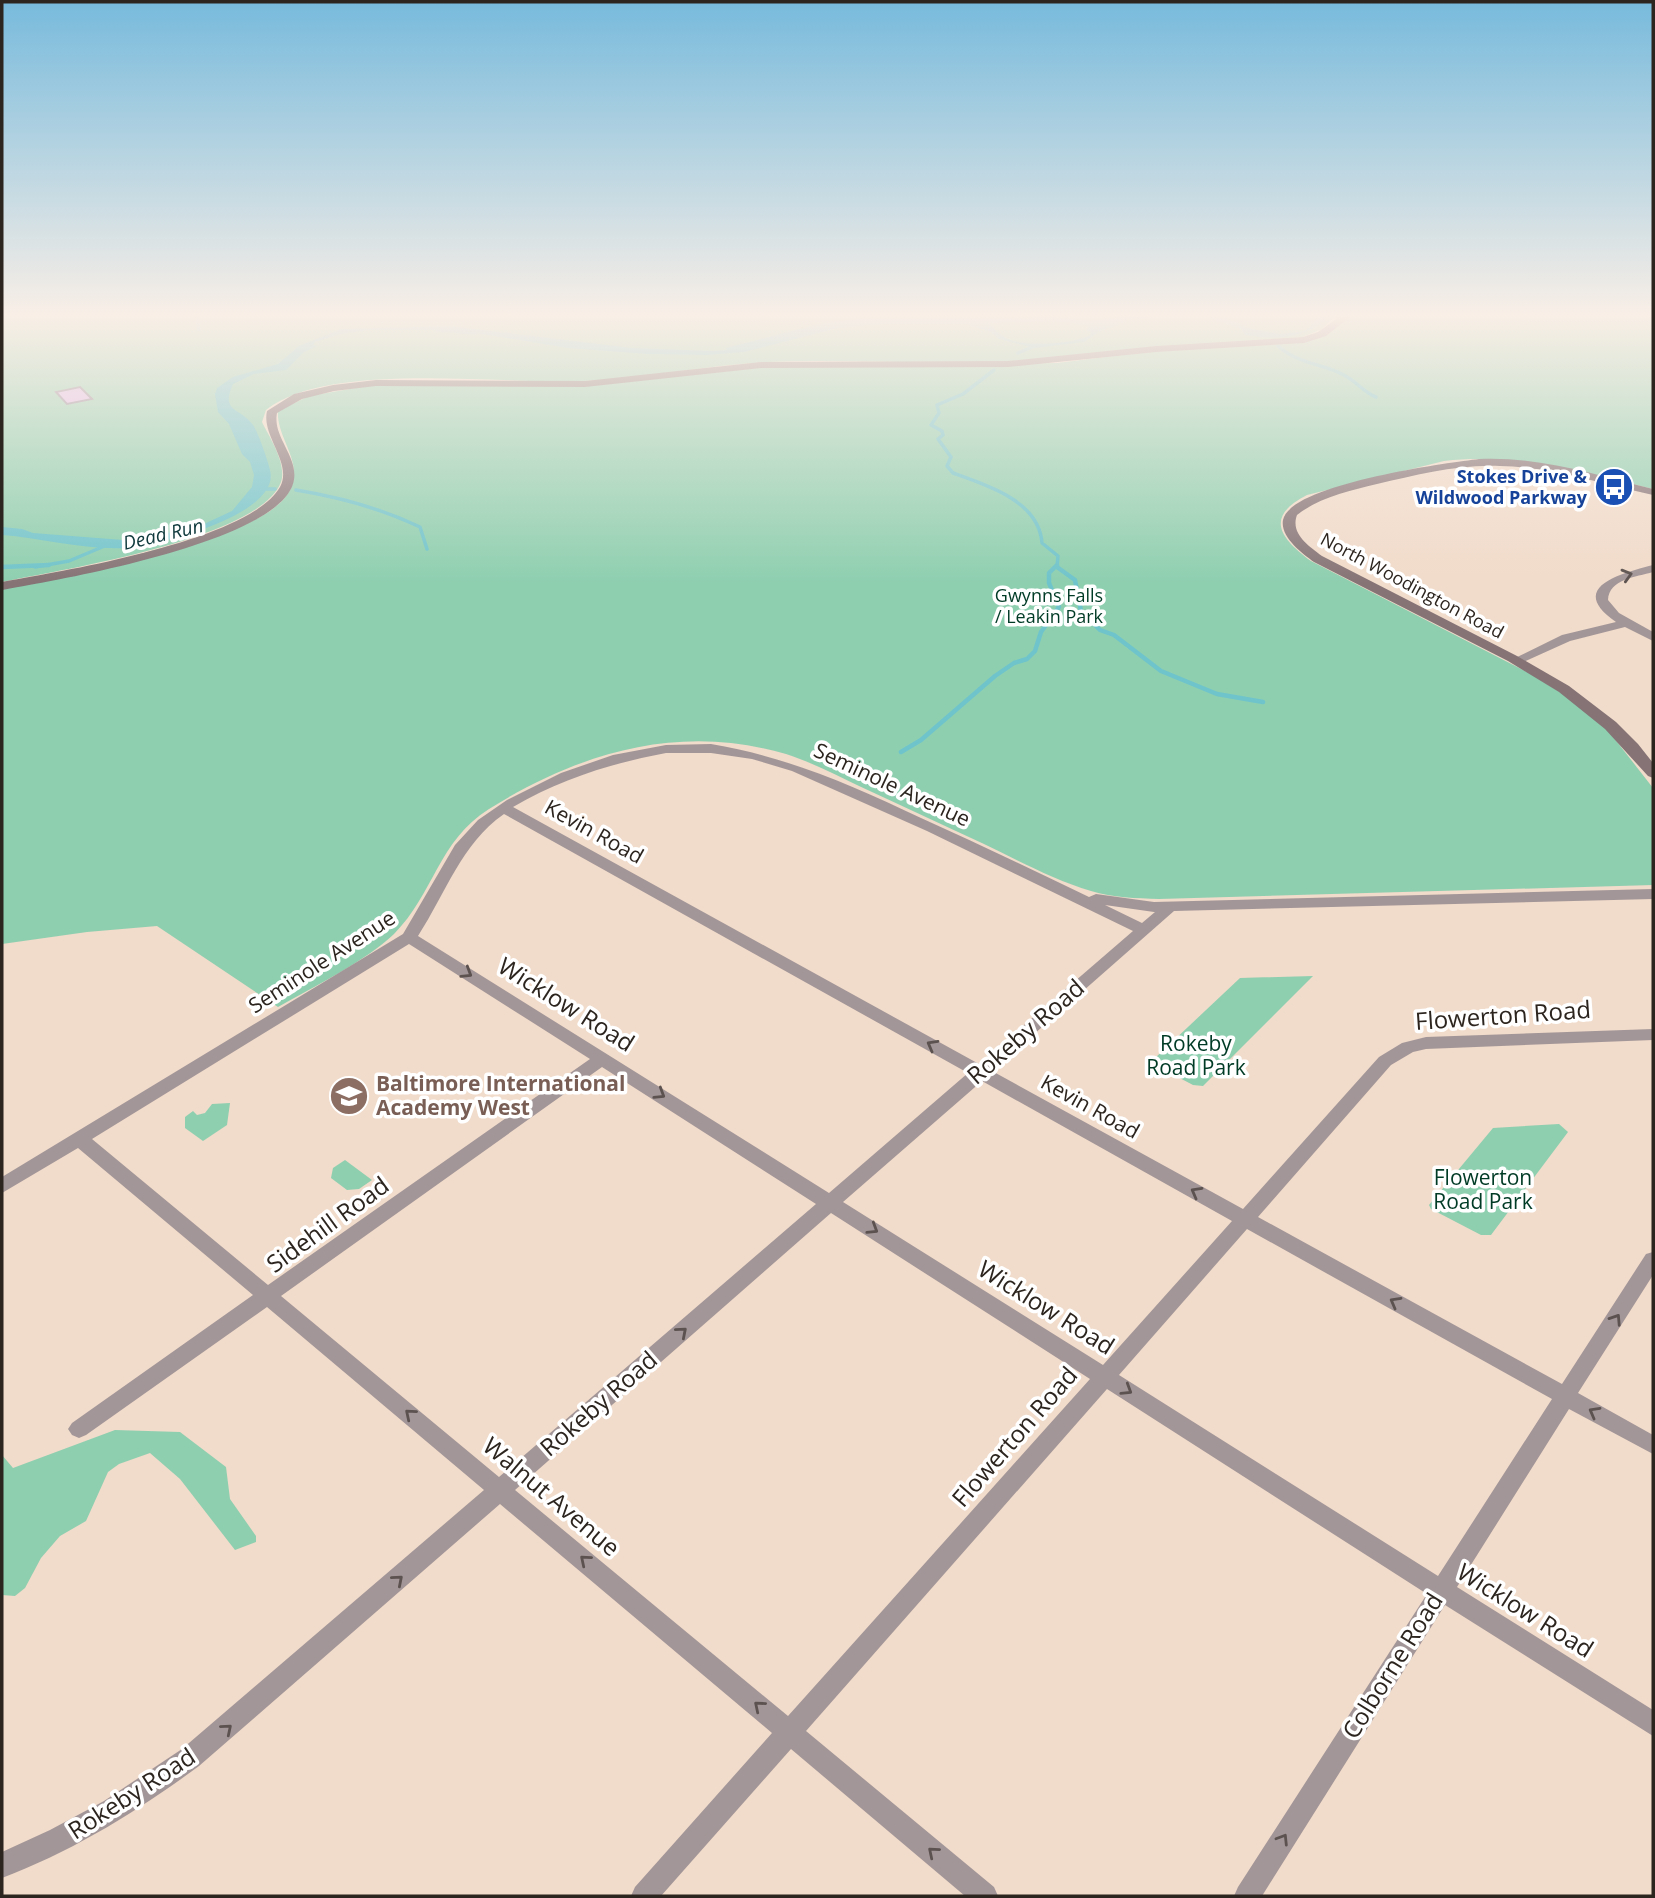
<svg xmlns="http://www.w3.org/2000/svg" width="1655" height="1898" viewBox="0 0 1655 1898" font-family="'Open Sans',sans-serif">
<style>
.green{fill:#8ecfb0}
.water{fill:#6fc4cb;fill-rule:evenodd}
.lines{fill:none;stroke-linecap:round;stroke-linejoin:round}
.stream-far1{stroke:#6fc4cb;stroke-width:3.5}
.stream{stroke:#6fc4cb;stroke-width:4.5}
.building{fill:#ddb7ec;stroke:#938599;stroke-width:2}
.street{fill:#a39698;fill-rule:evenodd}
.secondary{fill:#857376;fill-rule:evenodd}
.oneway{stroke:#5c524f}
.labels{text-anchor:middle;stroke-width:7;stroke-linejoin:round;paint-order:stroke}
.far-transit-label{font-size:18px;font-weight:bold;fill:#164399;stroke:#fff;text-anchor:end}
.far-street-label{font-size:18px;fill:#2c241e;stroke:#fff}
.far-park-label{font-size:18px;fill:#003b26;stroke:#fff}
.far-water-label{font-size:19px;font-style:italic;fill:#0f393c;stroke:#fff}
.street-label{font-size:21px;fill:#2c241e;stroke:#fff}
.park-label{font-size:21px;fill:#003b26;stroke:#fff}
.education-label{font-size:21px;font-weight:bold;fill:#785e54;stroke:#fff;text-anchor:start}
.near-street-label{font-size:24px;fill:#2c241e;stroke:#fff}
</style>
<rect width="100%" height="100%" fill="#f1dbca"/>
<path class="green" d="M2,317h1332l-12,12 -22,9c-105,9 -211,22 -316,24 -73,2 -145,-3 -217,0 -62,3 -123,17 -184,19 -81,4 -255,-21 -317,29l-4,12c8,16 25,42 19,60 -21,57 -221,88 -279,100z
M1350,317h303v172c-70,-17 -136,-36 -209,-28l-137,34c-43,22 -27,43 4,66l218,112 47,29 31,27 46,59v97l-494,14c-23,-1 -46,-1 -68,-8 -37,-11 -72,-30 -107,-47 -42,-19 -83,-39 -125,-58 -23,-11 -48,-24 -73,-32 -106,-31 -206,-2 -297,55 -51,32 -55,85 -95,125 -28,27 -81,53 -116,73l-121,-81 -70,6 -85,12v-356c53,-10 104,-24 156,-39 26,-7 53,-12 78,-21 19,-7 47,-21 55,-40 12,-27 -15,-51 -13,-77l31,-15 70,-12 200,2 187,-20 291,-3 105,-13 104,-5 63,-13z
M1313,976l-110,110 -10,-1 -40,-21 1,-5 86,-81z
M230,1103l-3,22 -24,16 -18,-13v-11l8,-6 4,4 8,-2 7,-9z
M1559,1124l9,8 -77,103h-10l-50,-26 -2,-4 64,-77z
M345,1160l27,20 -13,9 -12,1 -16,-12 2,-10z
M115,1430l65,2 46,35 4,32 26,37v6l-21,8 -55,-71 -30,-26 -31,11 -11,8 -22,49 -26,15 -19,22 -16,30 -10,8 -13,-1v-140l11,13z"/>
<path class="water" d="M1054,317l36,4 28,-4h37l-38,4 3,4 -18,5 -18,12 -49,6 -36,-9 -17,-15h-101l-43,4 -94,24 -37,3 -60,-1 -79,-6 -111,-18h-89l-27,4 -26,8 -2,3 4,1 -13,6 -18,18 -32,4 -21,10c-13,29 7,23 20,41 5,7 15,36 17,45 12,45 -114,76 -145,78 -41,2 -83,-10 -123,-13v-8l20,2 11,4 103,8 68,-17 28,-13 20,-24 2,-12 -4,-13 -8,-8 -13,-30 -11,-12 -3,-18 2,-6 16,-11 45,-13 21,-18 42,-17 109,-3 181,22 82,3 14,-1 -1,-2 89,-23 42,-6zM1053,320l36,6 -3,4 5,2 -1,3c-17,9 -67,13 -84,3 -5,-3 -13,-10 -17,-15z
M1207,317l18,1 27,11 28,5 25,-3 15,-14h8c-22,22 -53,23 -83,18l-4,-6z"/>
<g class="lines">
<path class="stream-far1" d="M197,317l2,13
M971,324l20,6
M437,330l39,3
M1278,346c20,18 43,17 66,29 13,7 19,17 32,22
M1018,353l19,-8
M994,370l-31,24 -26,11 2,8 -8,12 11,6 1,4 -5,4 13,18 -4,9 6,7c34,12 86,28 89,70l16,13 -1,11
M261,489h14
M296,490c43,7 84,18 124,37l7,22
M2,567h4
M35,567l34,-6 38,-16"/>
<path class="stream" d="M2,567l47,-2
M1057,567l18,13 6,31 19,19 14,5 47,36 56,23 46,8
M901,752l20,-12 74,-64 19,-13 13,-4 8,-8 6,-19 18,-25 -10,-24v-10l8,-8"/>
</g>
<path class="building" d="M80,387l12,12 -25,5 -11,-12z"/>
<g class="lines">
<path class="street" d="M1653,565v7c-17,5 -44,7 -45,28l11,13 34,19v9l-28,-14 -55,14 -49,22h-8l-2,-3 51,-25 54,-13c-51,-35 7,-49 37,-57z
M711,744c77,13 140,41 210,74 57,26 113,52 168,79l7,-3 58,8 499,-13v10l-479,12 -182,160 251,138 136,-152 23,-14 24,-6 227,-8v11l-227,9 -13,3 -22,13 -133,152 304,167 84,-130 7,-2v23l-75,118 75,42v19l-84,-45 -112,178 196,123v26l-208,-131 -183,291h-28l4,-9 189,-293 -320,-205 -301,342 188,156 4,9h-33l-174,-147 -130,147h-30l4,-9 137,-154 -272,-229 -301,262c-61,45 -126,85 -197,112v-26l48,-22 54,-29 78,-52 302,-259 -217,-183 -181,128 -7,3 -7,-3 -4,-6 4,-6 181,-128 -175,-147 -76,45v-16l401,-243 52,-89 23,-25 29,-20 54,-27 52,-18 53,-10zM666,753h45l41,6 40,12 135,60 206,100 -154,133 -466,-257c48,-28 99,-44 153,-54zM504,814l464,259 -139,120 -411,-257c28,-43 43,-92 86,-122zM1105,905l49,7h1l-13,11zM409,944l181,115 -322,226 -176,-146zM602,1067l214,137 -317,273 -218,-181zM982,1081l250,140 -129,144 -260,-163zM831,1213l259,166 -302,337 -273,-226zM1247,1229l305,170 -114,177 -319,-201z"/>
<path class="secondary" d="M1339,317h11l-24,19 -22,7 -148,9 -148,15 -247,1 -176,19 -209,-1 -42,5 -32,8 -25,14c-5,25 24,45 16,71 -19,59 -234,96 -291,106v-8c61,-11 247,-41 278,-95 13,-24 -19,-51 -13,-76l27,-17 39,-9 43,-5 209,1 176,-19 247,-1 148,-15 147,-9 15,-5z
M1479,459c60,-3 117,16 174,30v6c-51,-11 -101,-28 -153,-29 -41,-2 -84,9 -123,18 -28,7 -57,13 -80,31 -7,19 12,31 25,41l195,100 52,30 47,36 22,22 15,19v15l-5,-2 -43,-47 -46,-37 -51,-31 -194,-99c-12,-9 -34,-25 -31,-42 7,-36 163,-57 196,-61z"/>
</g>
<defs><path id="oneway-chevron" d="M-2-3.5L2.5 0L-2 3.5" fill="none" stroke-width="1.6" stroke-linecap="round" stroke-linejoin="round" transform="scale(1.75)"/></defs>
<g class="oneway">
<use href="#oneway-chevron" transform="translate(1627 575) rotate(-16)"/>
<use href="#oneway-chevron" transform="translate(467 973) rotate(32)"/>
<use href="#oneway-chevron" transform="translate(932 1045) rotate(-151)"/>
<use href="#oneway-chevron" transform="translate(660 1094) rotate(32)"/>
<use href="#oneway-chevron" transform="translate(1196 1192) rotate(-151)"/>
<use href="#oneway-chevron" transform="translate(873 1229) rotate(32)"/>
<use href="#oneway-chevron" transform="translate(1395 1302) rotate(-151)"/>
<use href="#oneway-chevron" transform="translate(1616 1319) rotate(-57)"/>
<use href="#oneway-chevron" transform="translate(682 1332) rotate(-41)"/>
<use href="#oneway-chevron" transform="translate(1127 1390) rotate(32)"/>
<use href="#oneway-chevron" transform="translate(1594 1412) rotate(-151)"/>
<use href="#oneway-chevron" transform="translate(410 1414) rotate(-140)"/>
<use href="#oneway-chevron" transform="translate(585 1560) rotate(-140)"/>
<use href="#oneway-chevron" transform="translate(398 1580) rotate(-41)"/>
<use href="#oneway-chevron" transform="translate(759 1706) rotate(-140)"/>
<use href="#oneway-chevron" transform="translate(227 1729) rotate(-40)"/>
<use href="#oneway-chevron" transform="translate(1283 1839) rotate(-58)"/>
<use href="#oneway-chevron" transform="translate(933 1852) rotate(-140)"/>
</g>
<linearGradient id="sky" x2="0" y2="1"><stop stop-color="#77badc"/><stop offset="0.54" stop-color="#f9efe7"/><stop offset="1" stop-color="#f9efe7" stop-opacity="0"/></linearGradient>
<rect width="1655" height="583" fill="url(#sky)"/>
<defs>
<g id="bus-disc" transform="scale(2.0125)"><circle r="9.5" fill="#1a4fb4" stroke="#fff"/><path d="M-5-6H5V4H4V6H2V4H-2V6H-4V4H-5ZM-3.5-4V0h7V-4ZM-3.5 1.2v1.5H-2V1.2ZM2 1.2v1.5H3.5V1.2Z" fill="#fff"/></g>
<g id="school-disc" transform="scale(2.0125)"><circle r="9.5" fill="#8d6e63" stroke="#fff"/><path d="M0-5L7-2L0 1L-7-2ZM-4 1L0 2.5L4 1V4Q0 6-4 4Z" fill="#fff"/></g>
</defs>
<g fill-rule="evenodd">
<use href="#bus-disc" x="1614" y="487"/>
<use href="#school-disc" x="349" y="1096"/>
</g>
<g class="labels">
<g class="far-transit-label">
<text x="1587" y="483">Stokes Drive &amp;<tspan x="1587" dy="21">Wildwood Parkway</tspan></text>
</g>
<g class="far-street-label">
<text transform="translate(1412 586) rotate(28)" y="6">North Woodington Road</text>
</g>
<g class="far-park-label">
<text x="1049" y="602">Gwynns Falls<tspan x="1049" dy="21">/ Leakin Park</tspan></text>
</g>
<g class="far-water-label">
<text transform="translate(163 534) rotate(-13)" y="7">Dead Run</text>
</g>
<g class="street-label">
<text transform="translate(892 785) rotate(25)" y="7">Seminole Avenue</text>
<text transform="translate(594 832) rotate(29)" y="7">Kevin Road</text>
<text transform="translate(322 962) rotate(-33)" y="7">Seminole Avenue</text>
<text transform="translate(1090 1107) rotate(29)" y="7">Kevin Road</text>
</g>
<g class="park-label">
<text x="1196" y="1051">Rokeby<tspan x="1196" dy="24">Road Park</tspan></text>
<text x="1483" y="1185">Flowerton<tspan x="1483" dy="24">Road Park</tspan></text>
</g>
<g class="education-label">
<text x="376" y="1091">Baltimore International<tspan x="376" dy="24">Academy West</tspan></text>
</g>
<g class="near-street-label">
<text transform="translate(566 1005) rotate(32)" y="8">Wicklow Road</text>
<text transform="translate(1503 1016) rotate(-4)" y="8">Flowerton Road</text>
<text transform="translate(1026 1032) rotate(-41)" y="8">Rokeby Road</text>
<text transform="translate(328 1225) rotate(-36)" y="8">Sidehill Road</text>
<text transform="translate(1046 1308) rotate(32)" y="8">Wicklow Road</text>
<text transform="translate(599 1404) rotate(-41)" y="8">Rokeby Road</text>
<text transform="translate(1015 1437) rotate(-49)" y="8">Flowerton Road</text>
<text transform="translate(551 1497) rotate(40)" y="8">Walnut Avenue</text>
<text transform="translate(1525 1611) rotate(32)" y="8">Wicklow Road</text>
<text transform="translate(1393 1666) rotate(-58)" y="8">Colborne Road</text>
<text transform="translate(132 1794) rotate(-33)" y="8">Rokeby Road</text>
</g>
</g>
<rect width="1655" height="1898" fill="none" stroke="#2c241e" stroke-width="7"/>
</svg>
